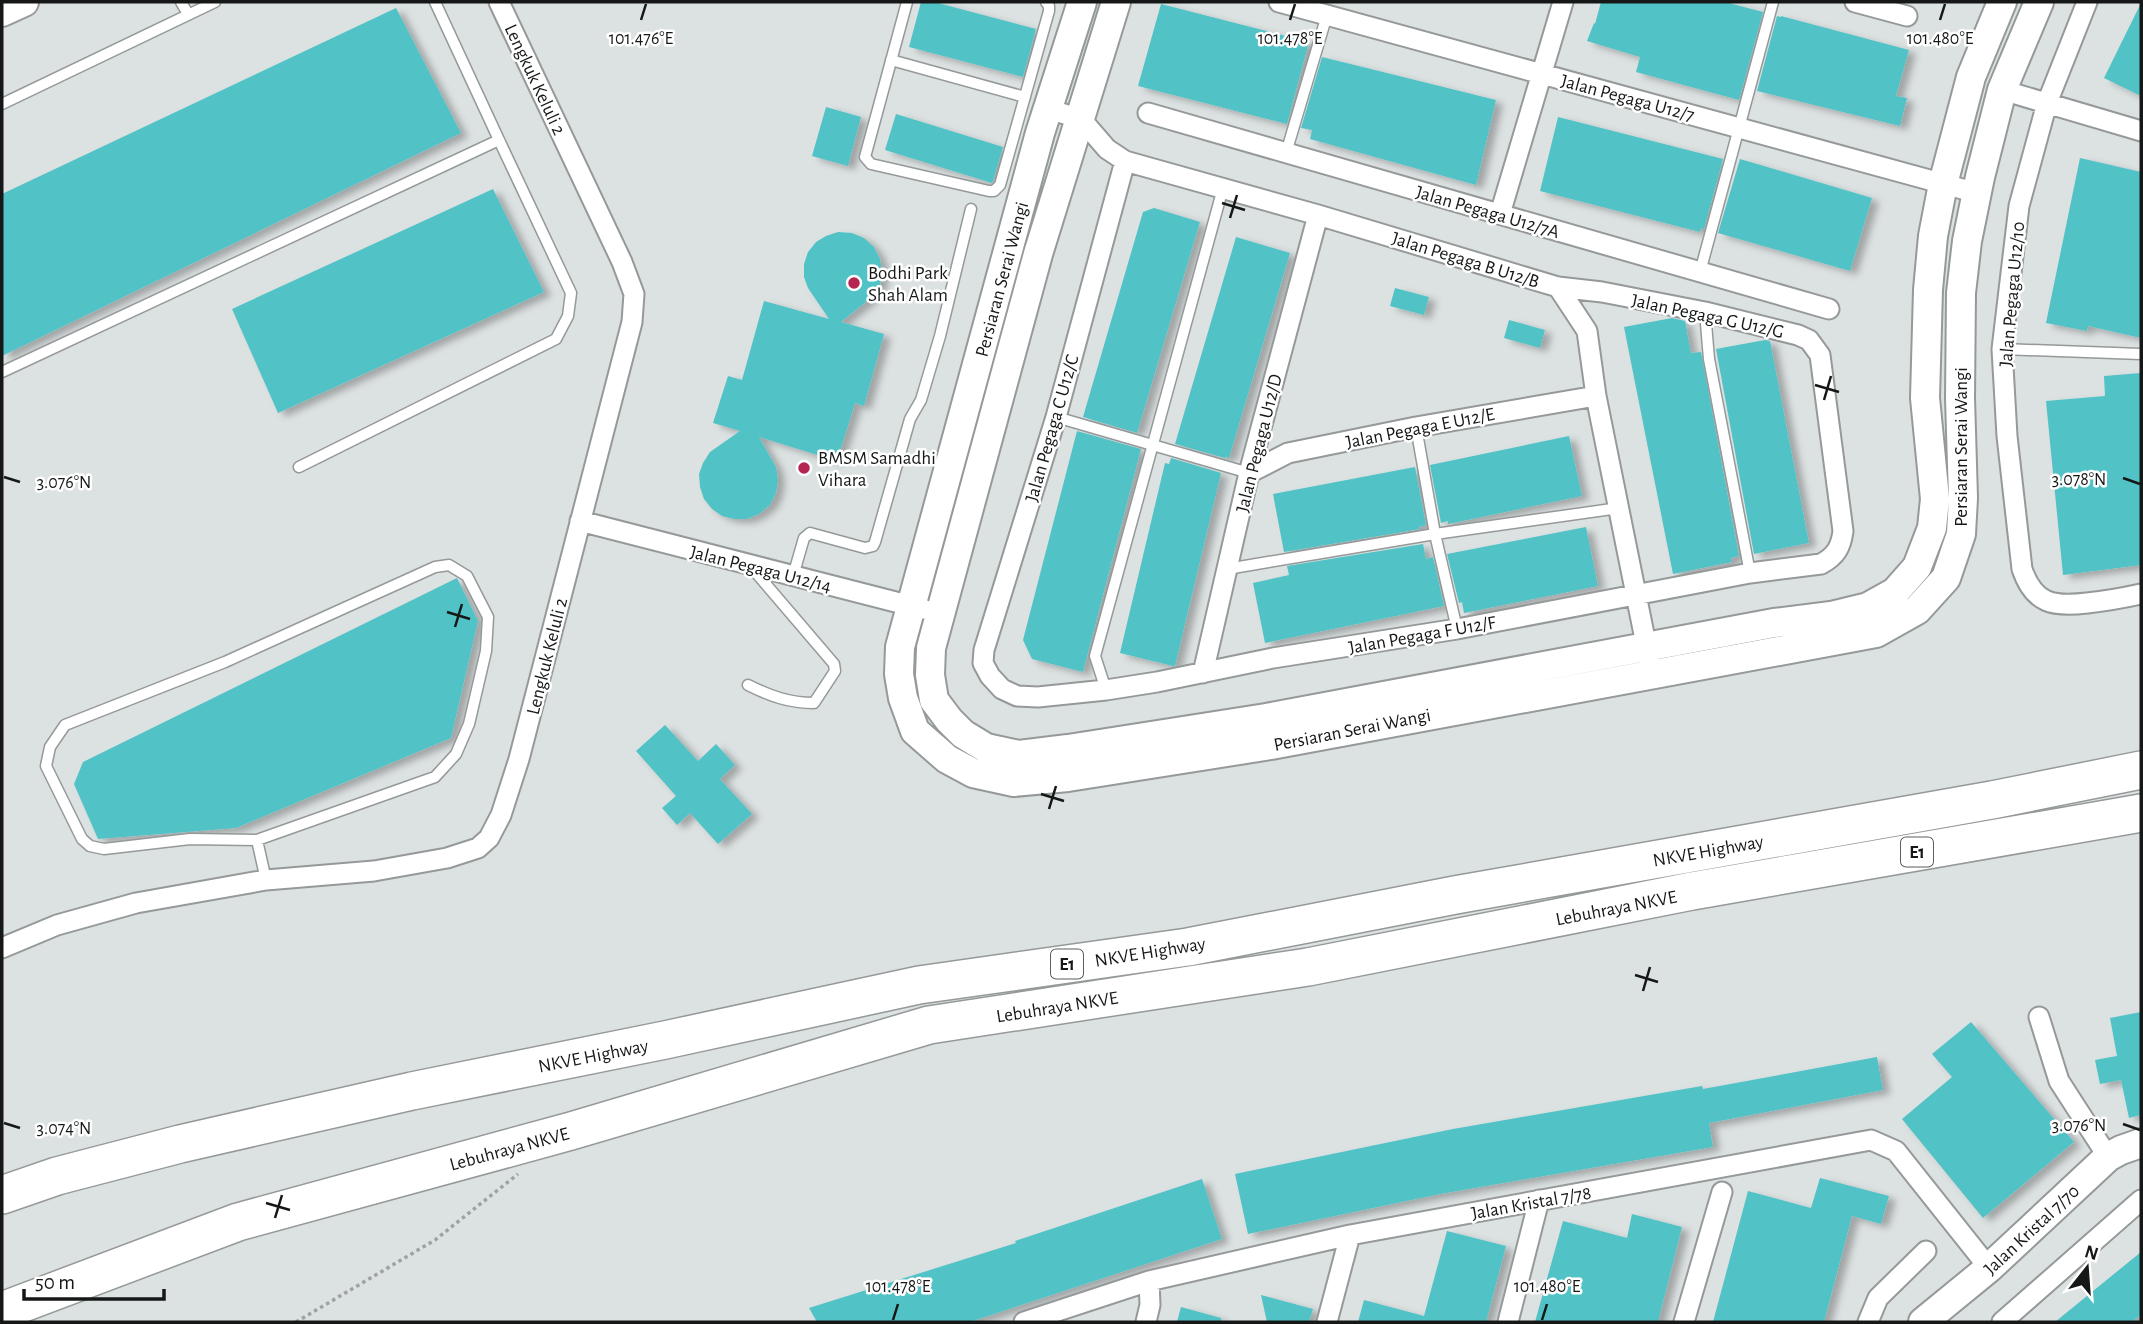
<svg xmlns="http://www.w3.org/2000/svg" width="2143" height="1324" viewBox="0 0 2143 1324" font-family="'Alegreya Sans',sans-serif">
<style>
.building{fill:#51c2c6;filter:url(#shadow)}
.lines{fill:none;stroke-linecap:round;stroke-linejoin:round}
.lane-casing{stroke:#959999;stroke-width:13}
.street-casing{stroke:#959999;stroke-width:23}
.secondary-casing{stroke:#959999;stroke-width:32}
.highway-casing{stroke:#959999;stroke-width:40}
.path{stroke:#9ea2a2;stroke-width:3.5;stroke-dasharray:3.5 3.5;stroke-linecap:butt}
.lane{stroke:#fff;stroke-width:10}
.street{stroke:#fff;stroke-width:19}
.secondary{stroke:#fff;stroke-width:28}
.highway{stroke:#fff;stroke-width:37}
.ticks{fill:none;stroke:#161818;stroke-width:2.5}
.poi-dot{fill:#b52551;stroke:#fff;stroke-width:2.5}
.labels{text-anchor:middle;stroke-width:5;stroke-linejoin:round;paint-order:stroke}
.shield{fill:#fff;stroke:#5c5d5d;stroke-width:2}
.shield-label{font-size:18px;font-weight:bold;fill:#161818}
.street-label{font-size:19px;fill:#161818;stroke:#fff}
.poi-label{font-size:19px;fill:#161818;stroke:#fff;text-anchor:start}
.ticks-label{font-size:18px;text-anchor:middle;fill:#161818;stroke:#fff;stroke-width:5;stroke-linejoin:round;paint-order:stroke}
</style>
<defs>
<filter id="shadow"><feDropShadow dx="7" dy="4" stdDeviation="3.5" flood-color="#0004"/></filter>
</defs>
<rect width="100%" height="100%" fill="#dce1e1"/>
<path class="building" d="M921,2h13l102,27 -13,48 -114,-30z
M1601,2h124l38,10 -24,88 -103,-28 4,-15 -53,-16 7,-18 1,1z
M2141,3v93l-37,-18z
M1161,4l148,38 -22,82 -149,-38z
M396,8l65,125 -459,223v-162z
M1777,16l4,1v-1l128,34 -13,46 11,2 -7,28 -143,-35z
M1322,57l174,43 -20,85 -166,-46 2,-9 -11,-2z
M826,107l35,10 -13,49 -36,-10z
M896,114l107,33 -10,34 -1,2 -107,-33z
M1558,117l165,42 -19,70 -3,-1 -1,4 -160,-41z
M2080,158l61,14v166l-53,-12 -1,5 -41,-8z
M1740,159l132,39 -22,73 -132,-38z
M493,189l51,103 -266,121 -46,-104z
M1154,208l46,14 -63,211 -54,-16 60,-205z
M838,232l14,1 12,5 10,9 6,12 2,14 -2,13 -8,11 -31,25 43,12 -20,72 -9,-3 -18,58 -78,-24 17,30 2,13 -2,13 -6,12 -11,9 -12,5h-13l-12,-3 -10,-7 -8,-10 -4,-12 -1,-13 4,-11 7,-11 30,-21 -27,-8 15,-47 14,4 22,-79 65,18 -21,-31 -4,-11v-13l4,-12 8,-10 10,-6z
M1236,237l54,16 -61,205 -4,-1v1l-50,-14z
M1395,288l34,9 -5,18 -34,-9z
M1672,318l13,3 6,32 10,-1 38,204 -8,2 1,4 -59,12 -49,-247z
M1509,320l36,10 -5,18 -36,-10z
M1765,340l5,1 39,202 -55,11 -38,-205z
M2141,373v192l-78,10 -17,-174 59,-5 -1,-20z
M1077,431l64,18 -58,223 -51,-13 -9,-19z
M1569,436l13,60 -134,28v-3l-7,2 -11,-58z
M1171,458l50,15 -46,193h-2l-53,-13 45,-190 4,1z
M1415,467l11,58 -7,2 1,2 -136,23 -11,-58z
M1586,527l12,59 -134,27 -2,-11 -3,1 -12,-49z
M1423,544l3,15 7,-2 11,49 -179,37 -12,-60 36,-8 -2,-9z
M457,578l21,43 -27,117 -215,90 -138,11 -24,-55 9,-22z
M665,725l33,36 18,-17 19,21 -15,14 32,35 -34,30 -28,-31 -13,12 -15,-17 14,-12 -40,-45z
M2141,1012v103l-12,3 -8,-38 -21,4 -5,-24 22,-4 -7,-38z
M1971,1022l103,120 -91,76 -81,-99 50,-42 -20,-23z
M1877,1057l6,33 -174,33 4,24 -273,47 -192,40 -13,-60 218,-45 249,-43 1,3z
M1820,1178l69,18 -8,28 -29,-8 -28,106h-111l35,-131 63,17z
M1202,1179l20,60 -252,83h-153l-8,-14 207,-65 -1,-2z
M1632,1214l50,13 -24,95h-123l28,-101 64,17z
M1447,1231l59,15 -20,76h-128l6,-22 60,16z
M2141,1252v63l-9,7h-77z
M1261,1295l52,14 -4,13h-42z
M1181,1307l40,11v4h-44z"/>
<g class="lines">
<g class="lane-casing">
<path id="lane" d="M181,2l7,12
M435,2l64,138
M907,2l-42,155 6,7 118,27h5l6,-6 49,-174v-5l-3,-4
M891,60l134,37
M2,104l213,-102
M1286,153l41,-138
M1700,272l73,-270
M1705,312l4,47 41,214
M2002,349l139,5
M2,372l497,-232 72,153 -3,23 -12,23 -257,128
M1056,417l193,56
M1416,427l19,107 22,95
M1227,569l208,-35 184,-26
M793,576l11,-38 6,-5 55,15 8,-2 2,-4 35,-123 11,-19 19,-64 31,-127
M748,685c22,11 41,18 66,18l21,-32 -1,-7 -82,-96
M1106,690l-11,-34 128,-468
M257,840l178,-63 21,-23 13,-30 17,-73 2,-34 -21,-41 -18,-11 -14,2 -210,95 -160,63 -15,22 -4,19 36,73 8,7 14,3 86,-10 67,1 9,40"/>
</g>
<g class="street-casing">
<path id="street" d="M1279,2l698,191
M1855,2l52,14
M2087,2l-40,101 -28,103 -17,143 5,87 15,133c12,35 31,38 65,34 19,-2 36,-5 54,-9
M2002,90l139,41
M1048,109l33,10 26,30 18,12 193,54 240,72 44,5 103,20 93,23 11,5 11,15 23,176c-2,16 -7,25 -22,33l-71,9 -293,56 -184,29 -116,24 -51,8 -68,7 -21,-1 -15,-7 -12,-13 -7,-13 1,-13 72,-233 69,-256
M1148,113l681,196
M1500,214l63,-212
M1558,287l29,44 9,65 53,263
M1249,473l39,-20 128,-26 180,-31
M580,521l343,88
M1203,673l46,-200 69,-258
M2,948l55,-23 79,-22 130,-23 108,-9 73,-13 31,-10 11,-10 12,-23 18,-56 113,-437 2,-28 -12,-32 -123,-260
M2039,1017l20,64 49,76
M1024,1322l125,-41 201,-46 521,-95 25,11 93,117
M1146,1322l4,-17 -1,-24
M1327,1322l23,-87
M1508,1322l31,-122
M1684,1322l38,-130
M1868,1322l10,-24 48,-47
M2002,1322l139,-122"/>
</g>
<g class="secondary-casing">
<path id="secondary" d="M1082,2l-42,131 -140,514 -1,27 4,24 12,33 32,28 26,14 41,9 54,-5 203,-32 605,-112 41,-23 29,-32 15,-44 2,-36 -3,-100 1,-105 6,-52 13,-64 22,-87 37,-88
M1116,2l-78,252 -107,394 -1,27 4,25 15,20 14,14 23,14 33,7 49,-6 198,-31 508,-95 57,-7 37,-9 27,-15 22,-25 15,-39 3,-29 -10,-101 3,-108 5,-54 10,-52 28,-107 31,-75
M2,12l22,-10
M1923,1322l66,-54 119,-111 13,-7 20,-7"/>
</g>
<g class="highway-casing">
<path id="highway" d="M2,1195l55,-19 123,-32 232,-53 253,-51 254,-55 269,-38 267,-52 537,-95 149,-30
M2,1311l236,-89 333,-91 358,-106 379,-58 384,-76 449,-78"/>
</g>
<path class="path" d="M296,1322l139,-82 83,-66"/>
<use href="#lane" class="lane"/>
<use href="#street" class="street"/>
<use href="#secondary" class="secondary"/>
<use href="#highway" class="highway"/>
</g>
<path class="ticks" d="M641,20l5,-16M1290,20l5,-16M1940,20l5,-16M1222,203l23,7M1230,218l7,-23M1815,385l24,7M1824,400l7,-24M4,477l16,5M2123,478l17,6M447,612l23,7M455,627l7,-23M1041,794l23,7M1049,809l7,-23M1635,975l23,7M1643,991l7,-24M4,1123l16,5M2123,1124l17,6M266,1203l24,7M275,1218l7,-23M893,1320l5,-16M1542,1320l5,-16"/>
<g class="poi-dot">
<circle cx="854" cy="283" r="7"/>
<circle cx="804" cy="468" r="7"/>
</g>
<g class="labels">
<g class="shield">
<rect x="1901" y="837.5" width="32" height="29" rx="5"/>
<rect x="1051" y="949.5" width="32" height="29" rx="5"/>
</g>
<g class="shield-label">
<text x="1917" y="858">E1</text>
<text x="1067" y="970">E1</text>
</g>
<g class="street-label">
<text transform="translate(536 79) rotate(65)" y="7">Lengkuk Keluli 2</text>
<text transform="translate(1628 97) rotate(15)" y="7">Jalan Pegaga U12/7</text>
<text transform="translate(1488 211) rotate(16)" y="7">Jalan Pegaga U12/7A</text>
<text transform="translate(1466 259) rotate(17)" y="7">Jalan Pegaga B U12/B</text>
<text transform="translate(1001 279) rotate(-75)" y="7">Persiaran Serai Wangi</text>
<text transform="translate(2011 294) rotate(-85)" y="7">Jalan Pegaga U12/10</text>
<text transform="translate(1708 315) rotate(12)" y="7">Jalan Pegaga G U12/G</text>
<text transform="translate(1420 427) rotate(-11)" y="7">Jalan Pegaga E U12/E</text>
<text transform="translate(1051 428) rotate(-74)" y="7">Jalan Pegaga C U12/C</text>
<text transform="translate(1258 443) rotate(-76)" y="7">Jalan Pegaga U12/D</text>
<text transform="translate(1960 447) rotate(-90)" y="7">Persiaran Serai Wangi</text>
<text transform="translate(761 568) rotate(14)" y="7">Jalan Pegaga U12/14</text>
<text transform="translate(1422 634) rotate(-10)" y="7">Jalan Pegaga F U12/F</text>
<text transform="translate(546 656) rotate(-76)" y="7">Lengkuk Keluli 2</text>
<text transform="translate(1352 729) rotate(-11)" y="7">Persiaran Serai Wangi</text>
<text transform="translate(1708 850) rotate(-10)" y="7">NKVE Highway</text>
<text transform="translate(1616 907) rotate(-11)" y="7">Lebuhraya NKVE</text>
<text transform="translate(1150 951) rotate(-9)" y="7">NKVE Highway</text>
<text transform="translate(1057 1006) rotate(-9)" y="7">Lebuhraya NKVE</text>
<text transform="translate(593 1055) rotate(-11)" y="7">NKVE Highway</text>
<text transform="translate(509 1148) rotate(-15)" y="7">Lebuhraya NKVE</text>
<text transform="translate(1531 1202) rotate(-10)" y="7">Jalan Kristal 7/78</text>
<text transform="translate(2031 1229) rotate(-43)" y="7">Jalan Kristal 7/70</text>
</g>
<g class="poi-label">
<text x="868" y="279">Bodhi Park<tspan x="868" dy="22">Shah Alam</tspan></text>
<text x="818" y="464">BMSM Samadhi<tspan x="818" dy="22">Vihara</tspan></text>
</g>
</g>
<g class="ticks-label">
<text x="641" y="44">101.476°E</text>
<text x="1290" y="44">101.478°E</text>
<text x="1940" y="44">101.480°E</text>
<text x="2079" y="485">3.078°N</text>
<text x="64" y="488">3.076°N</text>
<text x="2079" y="1131">3.076°N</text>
<text x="64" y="1134">3.074°N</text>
<text x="898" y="1292">101.478°E</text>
<text x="1547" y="1292">101.480°E</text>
</g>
<rect width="2143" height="1324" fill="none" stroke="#161818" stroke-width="7"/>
<g transform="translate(2087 1268) rotate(17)" stroke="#ffffff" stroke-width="5" paint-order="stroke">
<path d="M0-5L12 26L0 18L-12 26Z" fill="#161818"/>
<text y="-10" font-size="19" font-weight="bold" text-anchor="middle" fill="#161818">N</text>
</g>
<path d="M24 1289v10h140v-10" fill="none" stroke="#161818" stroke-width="3.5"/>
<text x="35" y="1289" font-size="21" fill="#161818" stroke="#ffffff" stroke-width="5" paint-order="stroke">50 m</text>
</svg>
